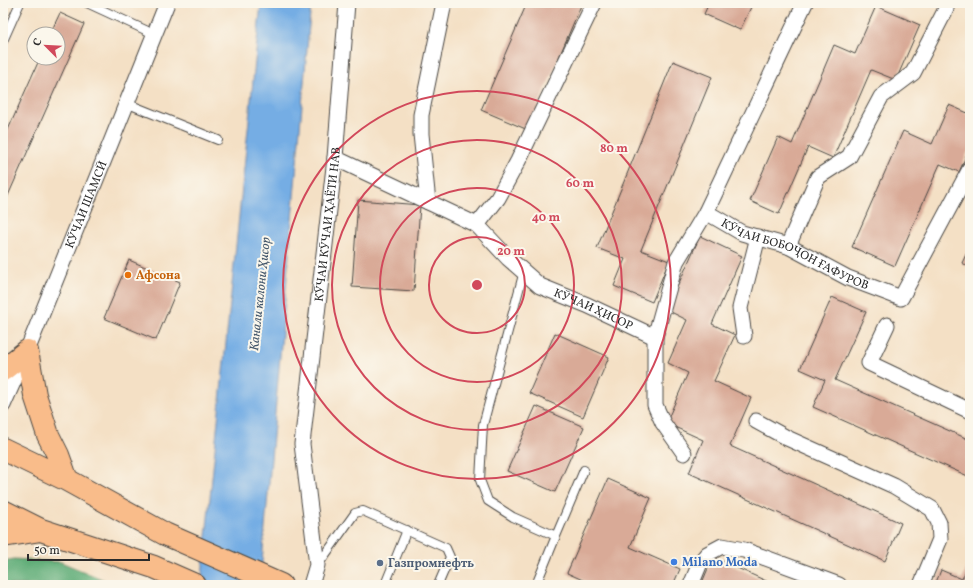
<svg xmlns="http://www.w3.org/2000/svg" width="973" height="588" viewBox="0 0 973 588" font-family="Vollkorn,serif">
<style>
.forest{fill:#60ad78;stroke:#466c52}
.water{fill:#75ade4;stroke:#506c88}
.building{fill:#d9aa97}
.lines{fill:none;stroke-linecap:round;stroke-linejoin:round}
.lane-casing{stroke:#494642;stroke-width:10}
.street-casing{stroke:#494642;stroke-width:17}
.primary-casing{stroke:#494642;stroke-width:24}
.lane{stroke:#fff;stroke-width:8}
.street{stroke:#fff;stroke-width:15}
.primary{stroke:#f9bc8a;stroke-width:22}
.ring{fill:none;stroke:#d1495b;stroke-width:2}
.food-dot{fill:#e8710a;stroke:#fbf7ec;stroke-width:1.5}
.shop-dot{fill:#3f7fe0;stroke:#fbf7ec;stroke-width:1.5}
.service-dot{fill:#5c6f8a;stroke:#fbf7ec;stroke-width:1.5}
.labels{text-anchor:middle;stroke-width:4;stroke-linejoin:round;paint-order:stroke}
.street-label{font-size:12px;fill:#2b2b2b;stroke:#fbf7ec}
.food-label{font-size:12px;font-weight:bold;fill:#c56008;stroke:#fbf7ec;text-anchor:start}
.shop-label{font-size:12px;font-weight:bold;fill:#366cbe;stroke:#fbf7ec;text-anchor:start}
.service-label{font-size:12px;font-weight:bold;fill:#4e5e75;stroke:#fbf7ec;text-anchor:start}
.water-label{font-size:13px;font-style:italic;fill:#45586c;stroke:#fbf7ec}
.centre{fill:#d1495b;stroke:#fbf7ec;stroke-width:2}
.ring-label{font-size:12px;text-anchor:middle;font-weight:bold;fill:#d1495b;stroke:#fbf7ec;stroke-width:4;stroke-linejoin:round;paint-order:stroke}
</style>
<rect width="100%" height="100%" fill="#fbf7ec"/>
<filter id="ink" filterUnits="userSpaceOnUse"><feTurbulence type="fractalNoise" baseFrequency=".025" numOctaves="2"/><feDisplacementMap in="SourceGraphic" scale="8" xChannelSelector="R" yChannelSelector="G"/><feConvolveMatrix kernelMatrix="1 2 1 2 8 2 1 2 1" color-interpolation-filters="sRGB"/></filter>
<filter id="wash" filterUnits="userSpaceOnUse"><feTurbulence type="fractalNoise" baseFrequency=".012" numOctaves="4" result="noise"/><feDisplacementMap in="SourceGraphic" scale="16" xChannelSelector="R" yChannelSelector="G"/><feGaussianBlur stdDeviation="0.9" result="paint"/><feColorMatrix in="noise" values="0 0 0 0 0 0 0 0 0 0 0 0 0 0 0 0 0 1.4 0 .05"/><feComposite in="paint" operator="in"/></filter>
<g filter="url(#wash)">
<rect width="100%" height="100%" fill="#f4e0c5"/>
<path class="forest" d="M14,559l47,3 55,23h-113v-24z"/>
<path class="water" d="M261,3h50l-51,582h-59z"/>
<g id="blocks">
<path class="building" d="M527,3h55l-54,127 -47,-20z
M709,3h44l-13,27 -36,-16z
M876,6l44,19 -24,55 -25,-10 -38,88 -25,-11 -29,67 -29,-13 28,-64 14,7 42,-99 21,9z
M60,13l24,11 -81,183v-66l37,-83h18v-24h-8z
M673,61l39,16 -71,173 28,11 -17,41 -38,-16 11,-27 -28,-11z
M949,105l21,9v33l-11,25 -19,-8 -45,102 -43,-19 51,-116 29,13z
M358,200l62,5 -6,86 -62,-4z
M700,236l42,20 -30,68 23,11 -21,46 37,17 -21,48 171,77 -16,38 -196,-88 14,-33 -37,-17 22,-50 -20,-10 19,-43 -20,-10z
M970,246v21l-8,-4z
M129,260l51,22 -24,58 -52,-22z
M832,297l34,15 -31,68 135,60v37l-157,-70 12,-27 -25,-11z
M555,333l54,24 -26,60 -54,-24z
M536,406l48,21 -29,65 -48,-21z
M608,479l43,19 -21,49 50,22 -7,16h-79l-27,-12z
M713,557l62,28h-74z
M970,561v24h-35l6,-15 21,9z"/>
</g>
</g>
<g filter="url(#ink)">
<use href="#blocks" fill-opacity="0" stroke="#494642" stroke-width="1"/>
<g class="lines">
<g class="lane-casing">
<path id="lane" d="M87,3l67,31
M3,41l17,-38
M126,103l92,37
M524,271l-41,154 -3,55 8,21 25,16 43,19
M318,565l37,-52 8,-2 83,37 4,9 -12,28
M386,582l21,-52
M536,585l20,-49 28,-66"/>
</g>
<g class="street-casing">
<g id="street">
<path d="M335,158l142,67 21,-27 20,-37 76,-158"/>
<path d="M428,202l-7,-68v-19l23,-112"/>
<path id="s1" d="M706,212l36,21 46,13 60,32 53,20 69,-129"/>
<path id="s2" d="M477,225l31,33 32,28 47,19 68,32 21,-75 30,-50 99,-209"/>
<path d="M788,246l30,-69 31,-20 32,-60 32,-24 33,-64"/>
<path d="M887,325l-18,38 101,48"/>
<path d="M744,336l-4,-28 18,-71"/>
<path d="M655,337v68l8,18 21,30"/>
<path id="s3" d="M3,405l24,-54 140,-348"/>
<path d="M756,421l31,17 107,48 38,23 7,14 1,16 -19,46"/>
<path id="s4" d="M311,585l6,-20 -15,-121 33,-286 12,-155"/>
<path d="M691,585l9,-22 7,-9 15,-8 22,4 95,35"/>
</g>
</g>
<g class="primary-casing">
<path id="primary" d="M3,370l24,-19 8,44 13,40 10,20 9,25
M3,449l64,31 98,54 116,51
M3,511l38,19 113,37 41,18
M3,536l38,-6"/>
</g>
<use href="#lane" class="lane"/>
<use href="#street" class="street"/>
<use href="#primary" class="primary"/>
</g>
</g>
<g class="ring">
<circle cx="477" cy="285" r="48"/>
<circle cx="477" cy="285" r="97"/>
<circle cx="477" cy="285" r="145"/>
<circle cx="477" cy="285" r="194"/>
</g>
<circle class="food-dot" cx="128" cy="275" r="4"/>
<circle class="shop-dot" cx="674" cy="562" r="4"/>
<circle class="service-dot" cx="380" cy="563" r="4"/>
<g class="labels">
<g class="street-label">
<text dy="4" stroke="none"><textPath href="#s3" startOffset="217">КӮЧАИ ШАМСӢ</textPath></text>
<text dy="4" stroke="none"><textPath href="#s4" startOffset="364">КӮЧАИ КӮЧАИ ҲАЁТИ НАВ</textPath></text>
<text dy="4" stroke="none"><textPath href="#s1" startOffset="99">КӮЧАИ БОБОҶОН ҒАФУРОВ</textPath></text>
<text dy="4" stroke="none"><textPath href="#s2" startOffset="146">КӮЧАИ ҲИСОР</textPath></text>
</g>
<g class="food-label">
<text x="136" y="279">Афсона</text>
</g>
<g class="shop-label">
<text x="682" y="566">Milano Moda</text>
</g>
<g class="service-label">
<text x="388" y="567">Газпромнефть</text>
</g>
<g class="water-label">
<text transform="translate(259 294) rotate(-84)" y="5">Канали калони Ҳисор</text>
</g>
</g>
<circle cx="477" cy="285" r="6" class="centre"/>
<g class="ring-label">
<text x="614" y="152">80 m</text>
<text x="580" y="187">60 m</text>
<text x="546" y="221">40 m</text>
<text x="511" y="255">20 m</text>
</g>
<rect width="973" height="588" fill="none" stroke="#fbf7ec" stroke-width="16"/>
<g transform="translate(46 46) rotate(294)"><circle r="19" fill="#fbf7ec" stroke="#a8a59f"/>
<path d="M0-3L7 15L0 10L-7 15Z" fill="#d1495b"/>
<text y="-6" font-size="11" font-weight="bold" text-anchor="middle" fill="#2b2b2b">С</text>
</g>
<path d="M28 554v6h121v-6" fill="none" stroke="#2b2b2b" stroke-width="2"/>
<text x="34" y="554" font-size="12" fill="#2b2b2b" stroke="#fbf7ec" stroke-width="3" paint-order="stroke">50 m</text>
</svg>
